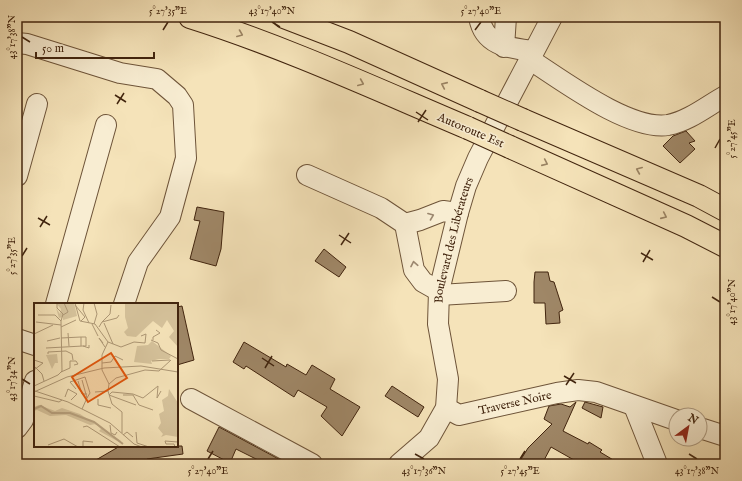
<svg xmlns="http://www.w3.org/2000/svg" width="742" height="481" viewBox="0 0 742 481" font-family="'IM FELL English',serif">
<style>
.building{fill:#9f8767;stroke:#41240e}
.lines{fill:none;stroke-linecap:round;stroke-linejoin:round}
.minor-casing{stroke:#6e5439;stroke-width:22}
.highway-casing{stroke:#41240e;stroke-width:24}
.minor{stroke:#f8edd2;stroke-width:20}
.highway{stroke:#f5e3b9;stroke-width:22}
.highway-bridge-casing{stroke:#41240e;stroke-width:24;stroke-linecap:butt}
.highway-bridge{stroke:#f5e3b9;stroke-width:22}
.oneway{stroke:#9b8464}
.oneway2{stroke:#9c8870}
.ticks{fill:none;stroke:#41240e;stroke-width:1.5}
.labels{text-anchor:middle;stroke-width:3;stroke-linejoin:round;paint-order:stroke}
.street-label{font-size:12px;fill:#41240e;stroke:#f8edd2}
.inset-river{fill:none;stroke:#b8a27f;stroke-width:2}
.inset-road{fill:none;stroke:#ad9775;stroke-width:1}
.view{fill:#e0560c;fill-opacity:0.15;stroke:#e0560c;stroke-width:2}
.inset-edge{fill:none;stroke:#41240e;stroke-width:2}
.neatline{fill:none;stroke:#41240e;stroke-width:1.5}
.ticks-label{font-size:10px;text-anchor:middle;fill:#41240e}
</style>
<rect width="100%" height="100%" fill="#f5e3b9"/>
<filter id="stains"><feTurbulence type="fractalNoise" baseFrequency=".005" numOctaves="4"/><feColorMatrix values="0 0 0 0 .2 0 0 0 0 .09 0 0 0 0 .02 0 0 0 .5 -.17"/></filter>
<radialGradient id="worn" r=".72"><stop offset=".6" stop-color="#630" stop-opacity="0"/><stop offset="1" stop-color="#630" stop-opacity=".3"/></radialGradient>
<path class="building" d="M686,131l9,10 -6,2 6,6 -15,14 -17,-17 10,-10z
M197,207l27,5 -3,37 -5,17 -26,-7 10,-38 -6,-1z
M324,249l22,18 -7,10 -24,-16z
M535,272h13l2,9 4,1 9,28 -4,2 1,11 -14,1 -1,-21h-11v-21z
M182,306l12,54 -17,5v-58z
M244,342l42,25 1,-3 19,11 6,-10 23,14 -5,10 30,18 -18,29 -21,-20 6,-9 -29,-17 -4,7 -48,-31 -2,3 -11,-7z
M392,386l32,21 -6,10 -33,-21z
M576,402l-13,29 25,13 1,-2 13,8 -2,2 20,12h-39l-30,-17 -9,17h-24l10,-16 24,-24 -8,-5 5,-13 12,-2 9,3z
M585,402l18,5 -2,11 -19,-10z
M219,427l69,37h-22l-30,-15 -6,14 -23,-12z
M120,446h62l1,8 -36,5 1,5h-59z"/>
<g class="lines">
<g class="minor-casing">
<g id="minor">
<path d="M479,17c5,29 30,31 54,34"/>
<path d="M17,43l10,1 93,29 37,6 20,17 6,9 3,53 -16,59 -32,45 -14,42"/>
<path d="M504,47l2,-30"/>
<path d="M529,59c33,21 100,72 139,66 21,-4 39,-19 57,-29"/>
<path d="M307,175l74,33 24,16 9,46 9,12 16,9"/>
<path d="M17,176l20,-72"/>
<path d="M405,224l15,-4 23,-9 15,2"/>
<path d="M439,295l67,-4"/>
<path d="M56,304l50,-179"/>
<path d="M17,339l18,6"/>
<path d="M191,399l121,65"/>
<path d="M634,406l23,58"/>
<path id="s1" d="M446,408l13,7 98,-22 21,-3 18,2 80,28"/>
<path d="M17,428l6,-8 12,-39"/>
<path d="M700,428l25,8"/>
<path id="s2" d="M399,464l30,-26 17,-30 2,-29 -10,-55 1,-33 19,-78 8,-27 12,-28 74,-141"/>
</g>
</g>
<g class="highway-casing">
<path id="highway" d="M190,17c95,30 186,72 278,111
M284,17l65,25 131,59
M523,120l176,76 26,14
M510,147l176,79 39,20"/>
</g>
<use href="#minor" class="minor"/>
<use href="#highway" class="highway"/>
<g class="highway-bridge-casing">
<path id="highway-bridge" d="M480,101l43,19
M468,128l42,19"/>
</g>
<use href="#highway-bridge" class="highway-bridge"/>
</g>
<defs><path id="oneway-chevron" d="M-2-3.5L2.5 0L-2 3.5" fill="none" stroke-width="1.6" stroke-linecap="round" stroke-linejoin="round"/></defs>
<g class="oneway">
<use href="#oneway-chevron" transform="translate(240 34) rotate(22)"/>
<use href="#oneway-chevron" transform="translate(361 83) rotate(23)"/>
<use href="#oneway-chevron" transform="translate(444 85) rotate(-156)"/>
<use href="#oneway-chevron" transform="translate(545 163) rotate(24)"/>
<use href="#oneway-chevron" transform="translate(639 170) rotate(-157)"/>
<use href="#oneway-chevron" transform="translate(664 216) rotate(24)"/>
</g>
<g class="oneway2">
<use href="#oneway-chevron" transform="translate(431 216) rotate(-21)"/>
<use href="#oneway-chevron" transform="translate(414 264) rotate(-101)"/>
</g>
<path class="ticks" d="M272,22l8,5M163,30l5,-8M475,30l6,-8M22,37l8,5M115,95l11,7M117,104l7,-11M416,112l12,8M418,122l8,-12M715,148l5,-9M38,218l12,7M40,227l7,-11M339,235l12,8M341,245l8,-12M641,253l12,7M22,256l5,-8M643,262l7,-12M712,297l8,5M262,358l12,8M265,368l7,-12M564,376l12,7M22,379l8,5M566,385l8,-12M415,454l9,5M689,454l8,5M208,459l5,-8M520,459l5,-8"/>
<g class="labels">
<g class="street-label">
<text transform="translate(471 130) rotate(23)" y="4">Autoroute Est</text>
<text dy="4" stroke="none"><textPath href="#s2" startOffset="245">Boulevard des Libérateurs</textPath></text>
<text dy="4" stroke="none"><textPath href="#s1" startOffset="72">Traverse Noire</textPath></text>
</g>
</g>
<g transform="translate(34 303)">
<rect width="144" height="144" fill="#f5e3b9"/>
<path d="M22,0h18l3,13 -14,4v-3l-4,1 -3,-10 4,6 1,-5zM79,0h65v44l-9,-10 5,-6 -7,-11 -5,8 -9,-7 -17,16 -9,-1 -3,-4 4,-4 -3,-11v-13zM118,38l19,15 -2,3h-10l-8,2 1,3 -18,-2 3,-16 11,-1zM23,51l1,9h-3l-3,6 -6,-14zM135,86l9,14v34l-12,-2 -5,2 2,-3 -5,-6 3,-5 -2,-9 5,-3 -2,-11 6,-4zM5,102l16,6 7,-3 18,6 41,27v2l-22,-12 2,-2 -5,-5 -6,1 -24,-10 -16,1 -13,-6 -3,1v-4z" fill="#d6c39c"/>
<path class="inset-river" d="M0,106l7,-3 11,7h18l24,9 29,22"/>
<path class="inset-road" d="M23,0v5l6,6 -2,7M41,0l5,18 15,3 13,18 -6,13v15l7,14 -1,7 4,13 10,8v21M50,0l-1,7 6,13M60,0l3,11 -3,10M41,2l10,12 -4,4M29,12l5,-3 -4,-9M2,19l25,3M68,19l8,-8 1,-9M70,20l9,21M58,21l6,12M27,24l15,-7M65,24l3,-5 15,-4 2,-3M34,30l1,13M0,31l19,-9M47,34h5v9h-3M27,35l20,-1v9M117,37l7,3 3,7 17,9M119,37v-3l7,-4 -4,-3M13,38l13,-3M74,39l13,5 13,-5 11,1 1,-9 -5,2M69,40l-4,-5 6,9M12,45l37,-2 6,2v-3M14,51v-2l18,-1 6,3 1,6M118,58l18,-1M68,60l9,-1 4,-6 8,4M0,63l8,8 2,7M0,67l9,-7 -9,-3M27,69l9,-4v-7h6l2,3 -4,1M48,77l5,18 -5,11M44,78l4,13h5M75,81l7,-6 29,-8 14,1 12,-11M0,83l24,-11 4,-4 -1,-50 -6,-6h-17M42,86l-6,-7 15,-5 5,16 -3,5M1,88l33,11 42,21 24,21 8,3M0,89l33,-15 37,-9 37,-2 37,6M61,89l13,-1M75,92l3,-3 21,2 10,4 15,-12 -1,12 4,-7M75,92l27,10M89,92h10l6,10 14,5M0,93l25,6 3,-2M31,94l3,-8 9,5 -6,6M64,96v6l13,3M76,122l1,8 4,2 2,-3M49,124l4,-1 33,21M102,129l1,11 12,4M89,132l4,-3 6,5M14,142l16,-6 14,8M49,144v-6l10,1M141,144l-1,-3h-8l-1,-3 13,1"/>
<path class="view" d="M77,50l16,25 -39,24 -16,-25z"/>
<rect width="144" height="144" class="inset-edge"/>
</g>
<rect width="742" height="481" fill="none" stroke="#f5e3b9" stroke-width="44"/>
<g transform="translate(688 427) rotate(32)"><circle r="19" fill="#f8edd2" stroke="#af9d84"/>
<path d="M0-3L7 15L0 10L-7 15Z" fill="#8f2418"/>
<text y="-6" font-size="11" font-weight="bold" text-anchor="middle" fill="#41240e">N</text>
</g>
<path d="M36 52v6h118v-6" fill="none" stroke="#41240e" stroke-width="2"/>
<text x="42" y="52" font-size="12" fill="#41240e" stroke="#f8edd2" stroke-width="3" paint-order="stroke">50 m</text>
<rect x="22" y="22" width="698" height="437" class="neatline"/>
<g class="ticks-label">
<text x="168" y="14">5°27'35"E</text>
<text x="272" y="14">43°17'40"N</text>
<text x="481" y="14">5°27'40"E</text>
<text transform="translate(11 37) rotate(-90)" y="4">43°17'38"N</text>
<text transform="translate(731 139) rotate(-90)" y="4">5°27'45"E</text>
<text transform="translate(11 256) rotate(-90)" y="4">5°27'35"E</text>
<text transform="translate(731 302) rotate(-90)" y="4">43°17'40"N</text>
<text transform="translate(11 379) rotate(-90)" y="4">43°17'34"N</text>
<text x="208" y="474">5°27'40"E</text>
<text x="424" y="474">43°17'36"N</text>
<text x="520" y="474">5°27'45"E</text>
<text x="697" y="474">43°17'38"N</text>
</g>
<rect width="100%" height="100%" filter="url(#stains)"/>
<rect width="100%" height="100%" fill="url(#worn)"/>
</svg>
